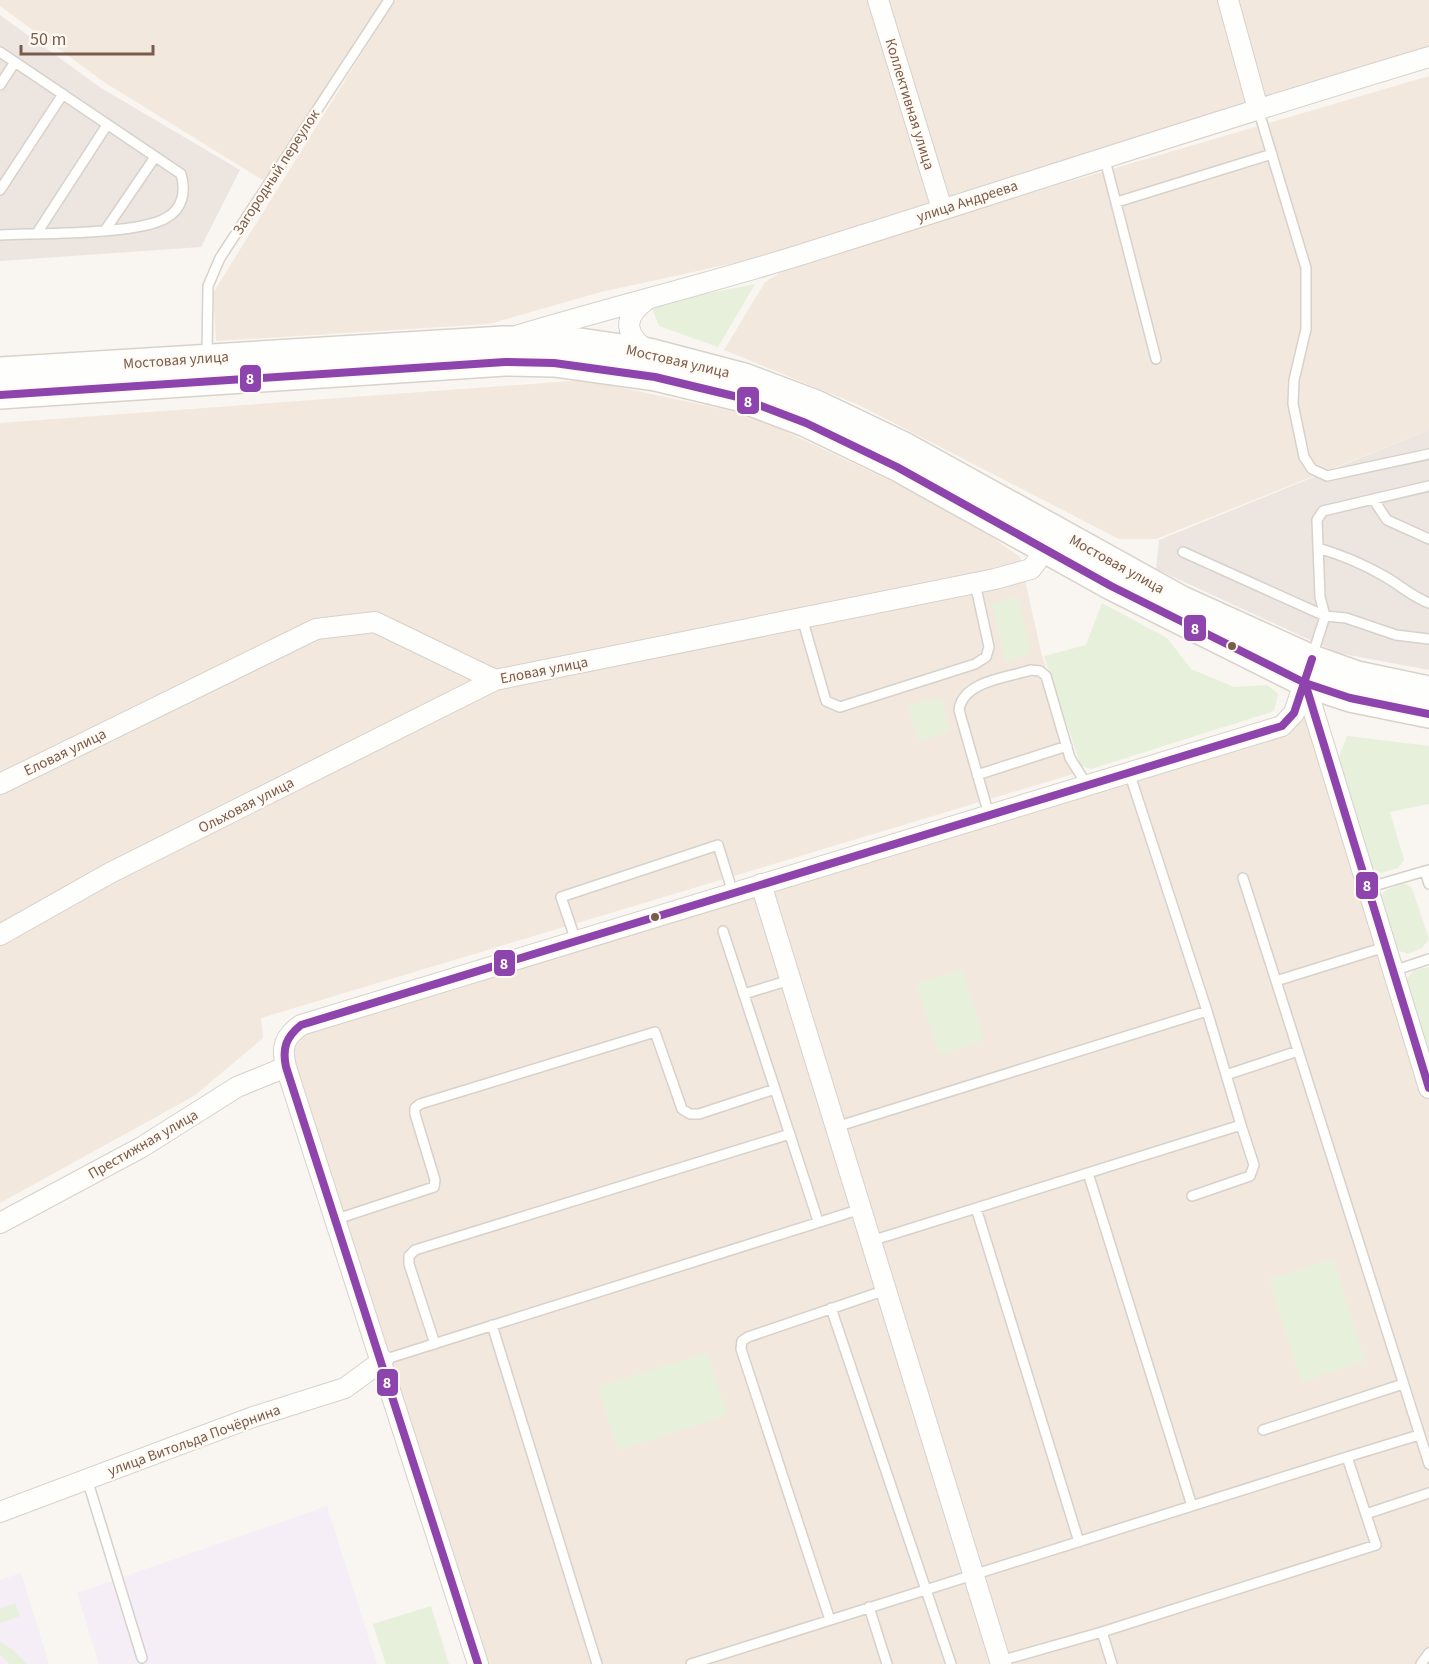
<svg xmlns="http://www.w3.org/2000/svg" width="1429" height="1664" viewBox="0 0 1429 1664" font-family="'Source Sans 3',sans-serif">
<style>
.residential{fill:#f2e8de}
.industrial{fill:#ede5e0}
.education{fill:#f6eef6}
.green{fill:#e7f0db}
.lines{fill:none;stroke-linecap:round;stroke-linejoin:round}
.lane-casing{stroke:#d7d1cb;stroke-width:12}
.street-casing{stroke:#d7d1cb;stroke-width:22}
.secondary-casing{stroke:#d9d2cb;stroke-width:30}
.lane{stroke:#fefefd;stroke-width:9}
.street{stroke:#fefefd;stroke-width:20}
.secondary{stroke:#fefefd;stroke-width:27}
.bus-1-casing{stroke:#fffaf3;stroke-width:12}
.bus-1{stroke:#8e44ad;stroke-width:8}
.bus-dot{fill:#7a5c4d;stroke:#fffaf3;stroke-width:2}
.labels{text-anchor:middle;stroke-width:4.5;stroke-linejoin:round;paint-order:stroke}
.street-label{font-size:15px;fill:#7a5c4d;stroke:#fffaf3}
.line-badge{stroke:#fffaf3;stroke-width:2}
.badge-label{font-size:16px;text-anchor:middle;font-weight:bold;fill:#fff}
</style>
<rect width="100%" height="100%" fill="#f9f5f0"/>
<path class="residential" d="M0,0h383l-119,181 -160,-99 -104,-76z
M395,0h1034v47l-630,202 -198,43 -112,32 -273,17 -3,-48z
M1429,76v354l-273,109h-37l-260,-134 -135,-55 41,-68 37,-22z
M585,380l166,35 201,95 68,47 21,95 39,120 -819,246 2,20 -69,58 -194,107v-780z
M1305,683l124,405v576h-951l-192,-597 3,-34 993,-307z"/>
<path class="industrial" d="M0,15l101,73 139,82 -39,77 -201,14z
M1429,430v240l-91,-17 -182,-84 3,-29z"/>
<path class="education" d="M327,1506l50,158h-278l-22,-71z
M21,1573l28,91h-49v-84z"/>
<path class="green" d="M755,284l-37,63 -59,-21 -8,-21z
M1018,597l13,56 -26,9 -13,-59z
M1102,603l65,35 24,31 43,18 33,-2 11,9 -4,17 -183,58 -10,-3 -37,-110 42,-11z
M941,697l9,35 -32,9 -10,-35z
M1347,736l82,10v58l-39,8 14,48 -6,8 -17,5 -8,-4 -35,-109z
M1404,883l8,5 17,51 -7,9 -14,6 -11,-4 -16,-55 5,-5z
M1429,967v89l-23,-77 9,-9z
M962,970l22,70 -45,15 -23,-71z
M1333,1259l32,102 -64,21 -32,-103z
M707,1352l20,63 -109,35 -20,-63z
M15,1603l5,13 -20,7v-14z
M431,1606l18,58h-63l-13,-40z
M0,1642l13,8 14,14h-17l-10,-9z"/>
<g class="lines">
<g class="lane-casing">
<path id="lane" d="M0,52l181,122c5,17 2,35 -15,44 -29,17 -128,15 -166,17
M0,85l15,-23
M1258,109l48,159v61l-12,51 -1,24 11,53 8,12 15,7 102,-22
M1104,156l52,203
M0,190l63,-96
M1117,202l155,-48
M106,229l49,-72
M37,233l70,-108
M207,355l1,-69 12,-28 169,-258
M1373,499l14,21 42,19
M1318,548c24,7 45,16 66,28 16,9 28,21 45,27
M1183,552l142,64 21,2 50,17 33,4
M802,618l24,83 14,6 135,-43 11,-7 3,-10 -14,-64
M1312,657l13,-41 -5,-19 -3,-77 6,-9 106,-25
M977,775l90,-29
M989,815l-30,-105c4,-29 47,-32 72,-40l9,1 6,5 24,82 17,27
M1429,870l-4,1 4,13
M1243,878l33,103
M1367,888l58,-17
M723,931l52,158
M576,941l-15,-44 157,-52 15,48
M1385,947l-109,34 153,483
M1393,971l36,-12
M744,994l46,-14
M1226,1075l72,-24
M836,1127l371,-116
M1088,1173l104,333
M1192,1196l58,-20 4,-11 -13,-40
M976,1208l103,334
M337,1219l97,-32 1,-7 -20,-66v-6l5,-4 235,-72 27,77 8,5h9l76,-25 43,132
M871,1241l370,-116 -34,-114 -78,-239
M831,1308l120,356
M492,1325l105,339
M435,1344l-26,-80v-8l6,-6 375,-116
M383,1360l478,-151
M1263,1430l140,-46
M1347,1457l72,-22
M87,1479l55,179
M1366,1514l63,-21
M869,1607l18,57
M830,1620l-89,-271 1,-8 6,-4 138,-47
M1000,1661l102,-29
M691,1664l656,-207 29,88 -274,87 10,32
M1421,1664l8,-11"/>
</g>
<g class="street-casing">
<path id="street" d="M878,0l64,209
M1228,0l30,109
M645,301c-24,18 -19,35 4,51
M519,335c93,-28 188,-51 281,-80 210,-66 418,-135 629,-198
M1305,683l124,405
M0,784l316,-155 59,-7 120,58 500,-101 36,-10 15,-20
M761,884l240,780
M0,935l110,-62 385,-193
M0,1223l142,-76 95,-60 49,-20
M0,1512l253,-95 92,-29 38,-28
M478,1664l-192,-597c-5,-20 -2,-30 15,-42l981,-299 12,-13 14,-42"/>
</g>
<g class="secondary-casing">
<path id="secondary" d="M0,371l504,-31 76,2 69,10 95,25 72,27 90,43 276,153 130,59 45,16 72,15
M0,395l505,-33 49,1 101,14 83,20 68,26 91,44 214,119 194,97 45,15 79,16"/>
</g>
<use href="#lane" class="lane"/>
<use href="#street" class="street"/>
<use href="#secondary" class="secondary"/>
<g class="bus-1-casing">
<path id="bus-1" d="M0,395l505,-33 49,1 101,14 83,20 68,26 91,44 214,119 194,97 45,15 79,16
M1305,683l124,405
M478,1664l-192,-597c-4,-19 0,-30 15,-42l981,-299 12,-13 18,-54"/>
</g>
<use href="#bus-1" class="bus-1"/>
</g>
<g class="bus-dot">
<circle cx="1232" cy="646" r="5"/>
<circle cx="655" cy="917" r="5"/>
</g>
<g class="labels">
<g class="street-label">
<text transform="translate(910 104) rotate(73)" y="5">Коллективная улица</text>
<text transform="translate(276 172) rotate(-57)" y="5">Загородный переулок</text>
<text transform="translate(967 201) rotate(-18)" y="5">улица Андреева</text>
<text transform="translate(176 360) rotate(-4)" y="5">Мостовая улица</text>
<text transform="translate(678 361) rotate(13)" y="5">Мостовая улица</text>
<text transform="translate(1117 564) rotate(29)" y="5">Мостовая улица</text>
<text transform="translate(544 670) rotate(-11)" y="5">Еловая улица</text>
<text transform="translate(65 752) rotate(-26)" y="5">Еловая улица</text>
<text transform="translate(246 805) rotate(-27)" y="5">Ольховая улица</text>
<text transform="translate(143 1144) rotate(-30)" y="5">Престижная улица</text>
<text transform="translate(194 1440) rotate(-20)" y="5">улица Витольда Почёрнина</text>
</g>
</g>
<g class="line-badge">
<rect x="239" y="364" width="23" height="29" rx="6" fill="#8e44ad"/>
<rect x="736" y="386" width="24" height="29" rx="6" fill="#8e44ad"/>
<rect x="1183" y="614" width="24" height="28" rx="6" fill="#8e44ad"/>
<rect x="1355" y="871" width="24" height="29" rx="6" fill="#8e44ad"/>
<rect x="493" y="949" width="23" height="28" rx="6" fill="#8e44ad"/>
<rect x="376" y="1368" width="23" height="29" rx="6" fill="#8e44ad"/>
</g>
<g class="badge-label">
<text x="250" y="384">8</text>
<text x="748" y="407">8</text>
<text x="1195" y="634">8</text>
<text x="1367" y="891">8</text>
<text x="504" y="969">8</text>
<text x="387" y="1388">8</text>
</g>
<path d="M21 45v9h132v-9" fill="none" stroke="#7a5c4d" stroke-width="3"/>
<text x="30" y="45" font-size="18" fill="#7a5c4d" stroke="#fffaf3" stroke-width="4.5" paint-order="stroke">50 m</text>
</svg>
